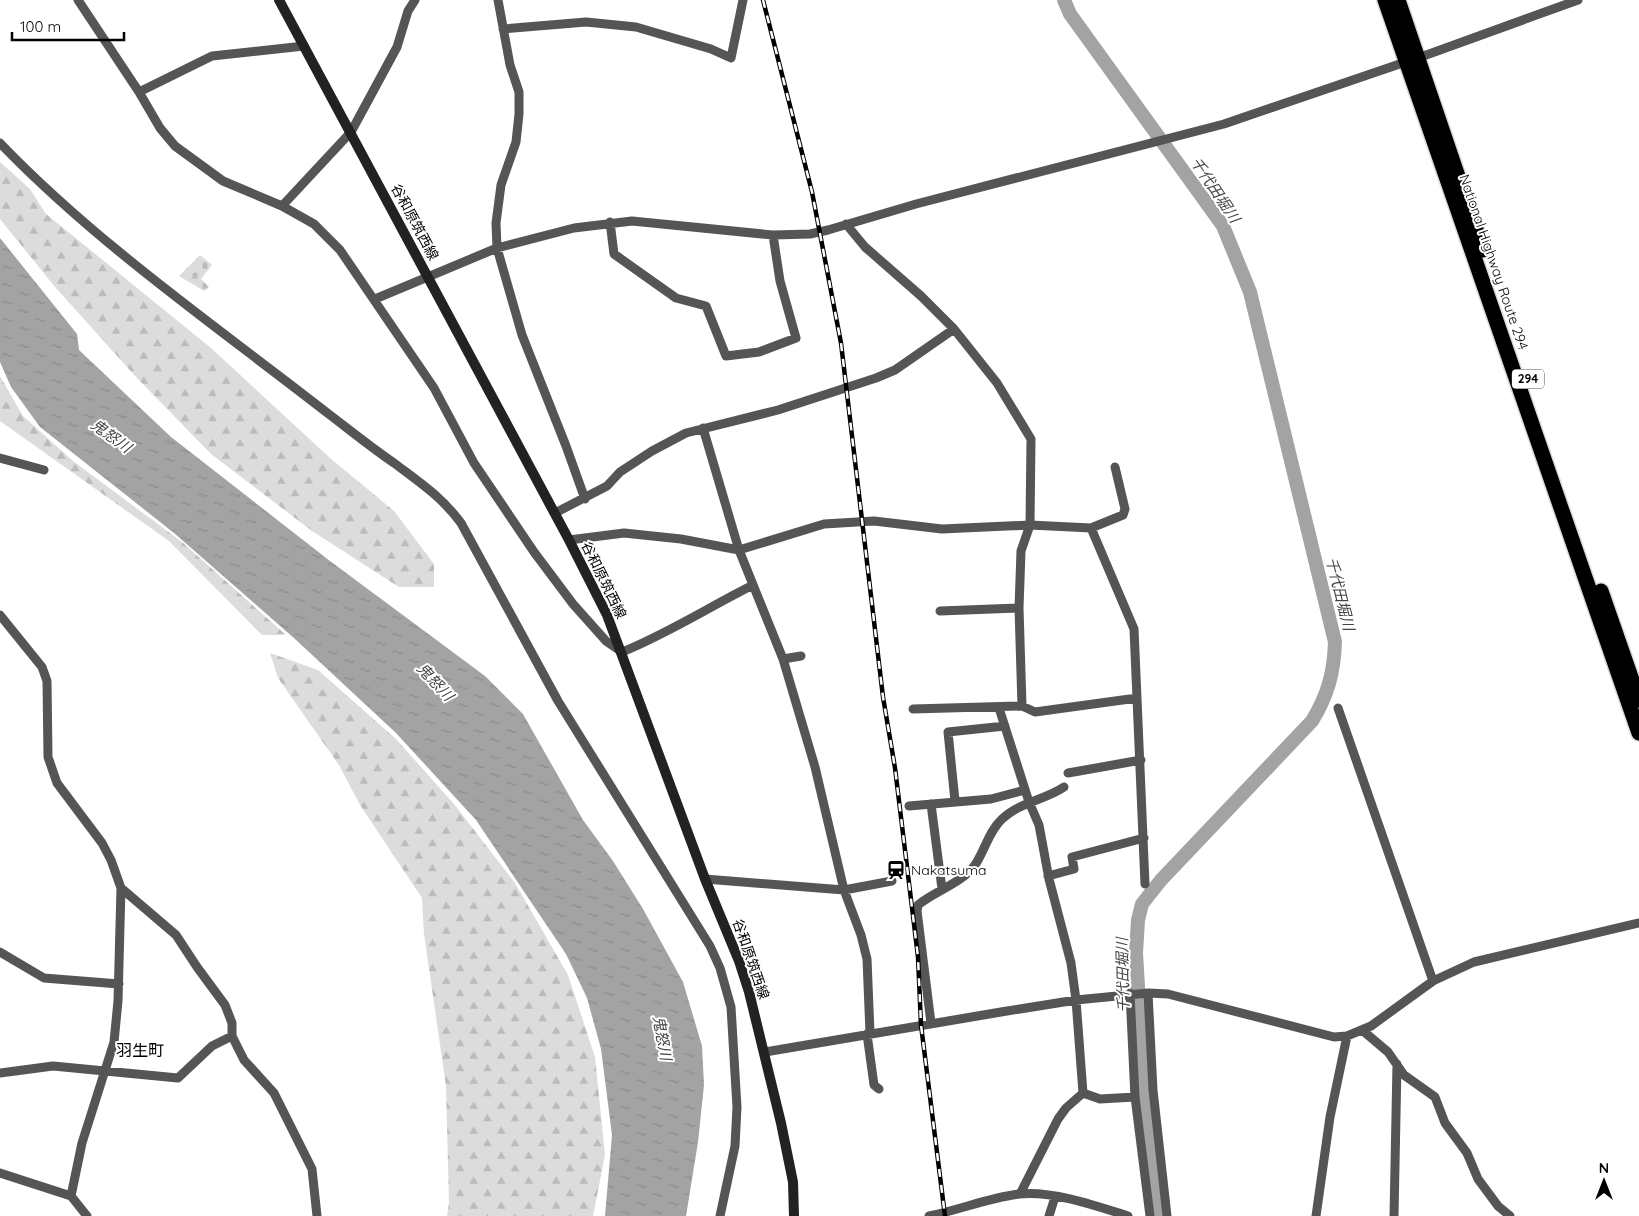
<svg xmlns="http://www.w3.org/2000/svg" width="1639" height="1216" viewBox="0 0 1639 1216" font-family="Quicksand,'Noto Sans JP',sans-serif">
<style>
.forest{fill:url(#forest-firs)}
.cemetery{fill:url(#cemetery-stones)}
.water{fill:url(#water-ripples)}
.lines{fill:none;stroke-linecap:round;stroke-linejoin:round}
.river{stroke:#a3a3a3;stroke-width:14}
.highway-casing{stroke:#dbdbdb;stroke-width:18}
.street{stroke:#555;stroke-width:9}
.secondary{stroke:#222;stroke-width:10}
.highway{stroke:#000;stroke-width:15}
.rail-casing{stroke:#000;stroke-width:4.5}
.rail{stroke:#fff;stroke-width:2.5;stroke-dasharray:8;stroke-linecap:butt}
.labels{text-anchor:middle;stroke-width:4;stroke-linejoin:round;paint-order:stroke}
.shield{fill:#fff;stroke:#4c4c4c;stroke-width:1}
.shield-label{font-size:12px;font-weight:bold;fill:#000}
.street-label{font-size:14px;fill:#000;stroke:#fff}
.poi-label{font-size:14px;fill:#000;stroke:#fff;text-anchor:start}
.water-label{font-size:15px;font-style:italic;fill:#444;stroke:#fff}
.quarter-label{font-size:16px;fill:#000;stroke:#fff}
</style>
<defs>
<pattern id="forest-firs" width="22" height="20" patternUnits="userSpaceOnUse" patternTransform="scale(1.25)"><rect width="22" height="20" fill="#dcdcdc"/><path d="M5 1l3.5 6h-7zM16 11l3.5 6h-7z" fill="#bbb"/></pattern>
<pattern id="cemetery-stones" width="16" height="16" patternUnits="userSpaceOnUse" patternTransform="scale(1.25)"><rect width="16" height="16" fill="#dcdcdc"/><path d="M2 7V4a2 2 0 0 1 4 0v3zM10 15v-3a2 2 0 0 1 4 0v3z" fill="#bbb"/></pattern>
<pattern id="water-ripples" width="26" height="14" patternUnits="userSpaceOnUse" patternTransform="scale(1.25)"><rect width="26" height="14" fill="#a3a3a3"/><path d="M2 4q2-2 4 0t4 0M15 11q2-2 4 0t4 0" fill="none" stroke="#8b8b8b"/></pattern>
</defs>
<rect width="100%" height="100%" fill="#fff"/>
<path class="forest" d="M0,162l30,27 16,25 165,134 119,110 64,53 40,53v23h-35l-87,-56 -101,-77 -75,-77 -81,-90 -55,-68z
M0,376l23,40 50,45 109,81 104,93h-24l-93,-94 -169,-120z
M270,653l48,17 78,69 58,65 61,79 53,92 27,82 10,98 -12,61h-146l2,-14 -3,-116 -22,-152 -2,-36 -62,-93 -21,-40 -61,-87z"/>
<path class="cemetery" d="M200,255l12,10 -11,14 8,8 -5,4 -25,-15z"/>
<path class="water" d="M0,238l77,96 2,16 92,87 159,124 155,115 38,38 60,106 30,41 30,48 40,73 19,64 2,39 -6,57 -12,74h-81l7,-81 -11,-86 -14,-51 -21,-44 -90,-134 -80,-87 -101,-94 -121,-106 -134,-106 -29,-40 -11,-25z"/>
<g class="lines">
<path class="river" d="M1064,0l6,14 153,212 27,66 85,350c-1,30 -7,53 -23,79l-151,159 -19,24 -4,16 -2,33 7,117 16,146"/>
<g class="highway-casing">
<path id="highway" d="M1385,0l254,733
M1398,0l85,250
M1601,591l38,109"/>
</g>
<path class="street" d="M78,0l61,92 21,36 15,18 48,35 59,25 32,18 26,26 94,138 40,75 60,89 39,52 33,37 16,11c45,-18 87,-45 131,-67
M498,0l12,65 9,27v22l-3,28 -15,43 -5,38 1,25 25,87 44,111 19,53
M503,29l83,-7 50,5 75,22 20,9 12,-58
M139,92l73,-36 92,-10
M0,143c97,101 220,186 330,272 21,16 42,33 64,48 25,19 48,34 67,60l97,178 152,245 10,22 11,39 6,100 -2,39 -15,70
M282,206l69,-74 46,-85 11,-36 7,-11
M610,222l4,32 62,44 30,8 20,50 33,-4 37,-14 -16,-57 -7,-46
M846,224l19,23 56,49 33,33 43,54 34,56 -1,86 -9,26 -2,57 3,98
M375,299l122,-51 77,-20 58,-7 141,14 37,-1 18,-4 88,-26 308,-80 205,-70 149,-54
M703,428l36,122 44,109 32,108 29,123 17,45 6,24 3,74
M0,458l44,12
M555,513l52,-27 13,-14 32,-21 34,-18 92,-23 98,-32 19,-8 59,-41
M1091,528l43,101 11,255
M569,540l55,-7 57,6 58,11 85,-26 50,-3 68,8 88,-4 61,3 32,-13 2,-6 -10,-42
M940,611l79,-3
M0,615l42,52 5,14 1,76 9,26 45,60 9,17 10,28 -3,113 -4,41 -32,101 -11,53 16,20
M783,659l18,-3
M999,708l30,94 10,23 10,54 22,84 5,37 7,93 17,6 35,-2
M1338,708l95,273
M913,709l109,-3 13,6 102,-14
M1068,773l73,-13
M955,801l-7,-69 57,-6
M931,804l11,85
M909,806l82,-7 34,-9
M1048,876l26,-7 -2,-12 72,-19
M705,879l139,11 48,-9
M121,888l55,47 21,32 28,38 7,18v13l12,24 30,33 38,76 5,47
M0,952l44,26 75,6
M1130,993l5,104 15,119
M1148,993l5,97 14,126
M931,1023l-14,-112 1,-6c17,-14 44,-22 57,-40 10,-15 14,-34 27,-46 18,-17 43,-19 62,-32
M1362,1030l26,22 16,23 31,22 10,26 22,30 11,26 20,27 12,10
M867,1034l7,51 5,4
M765,1052l236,-40 75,-12 72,-7 20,1 166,43 13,-1 24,-10 62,-45 41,-19 165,-39
M0,1073l53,-7 125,12 34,-32 20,-10
M0,1173l71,23
M1020,1194l38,-75 8,-11 17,-15
M929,1216c30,-6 59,-18 90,-22 32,-4 78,12 109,22
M1049,1216l6,-19
M1316,1216l14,-99 17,-81
M1394,1216l3,-152"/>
<path class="secondary" d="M279,0l290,540 38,75 98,264 34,82 10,31 32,131 12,59 1,34"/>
<use href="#highway" class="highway"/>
<g class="rail-casing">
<path id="rail" d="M763,0l49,192 29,151 42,354 12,71 23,189 3,68 24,191"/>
</g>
<use href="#rail" class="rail"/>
</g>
<defs>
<g id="station-bare" transform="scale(1.5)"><path d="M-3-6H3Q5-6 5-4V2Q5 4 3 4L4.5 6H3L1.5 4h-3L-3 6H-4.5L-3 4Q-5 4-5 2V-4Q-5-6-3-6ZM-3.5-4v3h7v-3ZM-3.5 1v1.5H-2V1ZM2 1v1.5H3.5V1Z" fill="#000" stroke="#fff" stroke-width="2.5" paint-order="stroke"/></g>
</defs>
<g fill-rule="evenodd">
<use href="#station-bare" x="896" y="870"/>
</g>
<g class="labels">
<rect class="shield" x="1512" y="369.5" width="32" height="19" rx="4"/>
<g class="shield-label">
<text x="1528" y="383">294</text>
</g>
<g class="street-label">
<text transform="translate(415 222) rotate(62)" y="5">谷和原筑西線</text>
<text transform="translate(1494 262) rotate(71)" y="5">National Highway Route 294</text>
<text transform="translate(604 580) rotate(64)" y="5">谷和原筑西線</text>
<text transform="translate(751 959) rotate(71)" y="5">谷和原筑西線</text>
</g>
<g class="poi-label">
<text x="911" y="875">Nakatsuma</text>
</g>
<g class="water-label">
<text transform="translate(1215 190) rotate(56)" y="5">千代田堀川</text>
<text transform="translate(111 436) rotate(36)" y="5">鬼怒川</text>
<text transform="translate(1340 594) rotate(76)" y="5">千代田堀川</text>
<text transform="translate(435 682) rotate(47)" y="5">鬼怒川</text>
<text transform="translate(1123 975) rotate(-91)" y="5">千代田堀川</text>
<text transform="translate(662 1038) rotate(80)" y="5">鬼怒川</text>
</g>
<g class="quarter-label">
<text x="140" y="1056">羽生町</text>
</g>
</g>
<g transform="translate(1604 1181)" stroke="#ffffff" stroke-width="4" paint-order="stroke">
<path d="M0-4L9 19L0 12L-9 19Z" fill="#000000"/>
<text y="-8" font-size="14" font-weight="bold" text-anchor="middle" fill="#000000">N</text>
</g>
<path d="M12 32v8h112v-8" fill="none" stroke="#000000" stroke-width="2.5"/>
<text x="20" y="32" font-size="15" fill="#000000" stroke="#ffffff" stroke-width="4" paint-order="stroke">100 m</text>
</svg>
